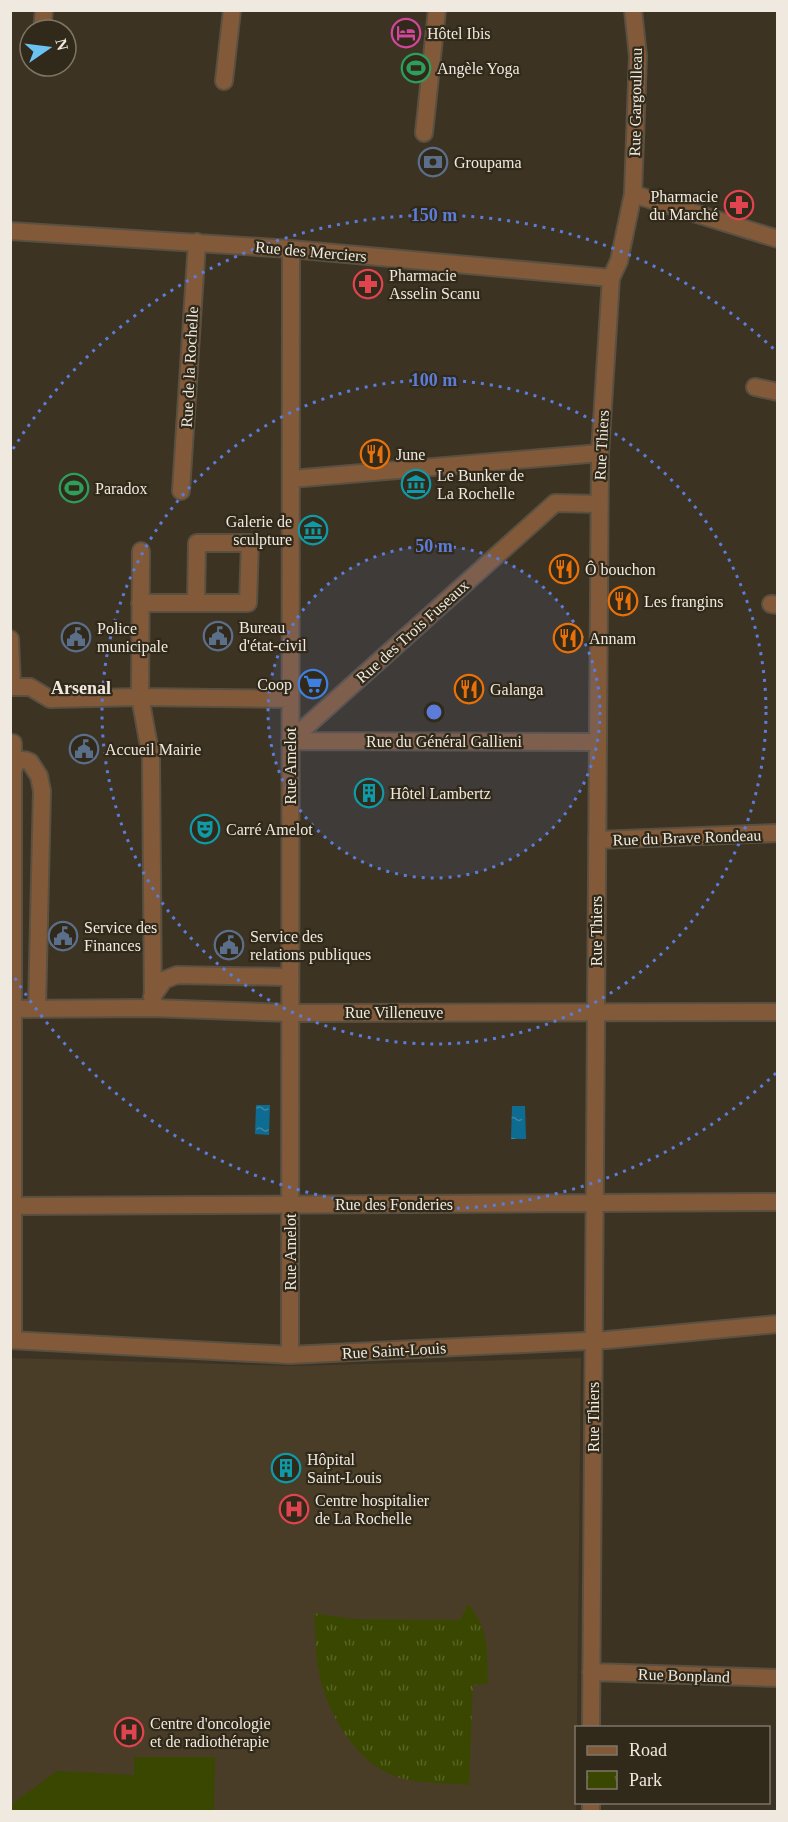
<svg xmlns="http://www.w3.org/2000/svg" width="788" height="1822" viewBox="0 0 788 1822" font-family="'Times New Roman',serif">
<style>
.built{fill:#493d28}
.green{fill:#3a4700}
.park{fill:url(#park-tufts)}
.water{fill:url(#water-ripples)}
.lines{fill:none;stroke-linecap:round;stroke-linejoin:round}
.minor-casing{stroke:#595041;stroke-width:20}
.tertiary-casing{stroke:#595041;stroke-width:20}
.minor{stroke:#835a39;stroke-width:16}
.tertiary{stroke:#835a39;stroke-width:16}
.ring{fill:none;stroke:#5c7cda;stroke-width:3;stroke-dasharray:3 6}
.labels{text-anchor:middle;stroke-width:4.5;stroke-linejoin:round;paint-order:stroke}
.poi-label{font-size:16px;fill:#efe9df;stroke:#312919;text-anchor:start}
.street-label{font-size:16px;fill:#efe9df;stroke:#312919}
.neighbourhood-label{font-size:18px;font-weight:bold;fill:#efe9df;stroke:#312919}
.centre{fill:#5c7cda;stroke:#312919;stroke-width:3}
.ring-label{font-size:18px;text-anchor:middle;font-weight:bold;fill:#5c7cda;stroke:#312919;stroke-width:4.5;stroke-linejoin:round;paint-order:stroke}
</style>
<defs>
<pattern id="park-tufts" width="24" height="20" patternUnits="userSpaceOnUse" patternTransform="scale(1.5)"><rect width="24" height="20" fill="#3a4700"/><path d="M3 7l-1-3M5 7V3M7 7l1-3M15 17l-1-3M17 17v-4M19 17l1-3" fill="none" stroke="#576225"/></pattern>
<pattern id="water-ripples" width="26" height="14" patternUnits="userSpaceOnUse" patternTransform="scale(1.5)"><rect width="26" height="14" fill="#0e6b91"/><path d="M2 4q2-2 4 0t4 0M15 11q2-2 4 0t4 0" fill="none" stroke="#3d87a5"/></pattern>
</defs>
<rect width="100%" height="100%" fill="#3c3323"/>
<path class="built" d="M10,1358l281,8 290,-8 -5,453h-565z"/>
<path class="green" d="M134,1757h81l-1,54h-201v-8l44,-32 77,4z"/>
<path class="park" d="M468,1604c22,25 19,48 20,80l-15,1 -4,100c-25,-2 -54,-1 -77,-10 -40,-16 -67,-67 -74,-107 -3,-17 -2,-37 -4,-55l36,6 110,1z"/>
<path class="water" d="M256,1105h14l-1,30 -14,-1z
M512,1106h13l1,33h-15z"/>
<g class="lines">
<g class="minor-casing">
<path id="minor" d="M42,30l2,-20
M224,81l8,-71
M424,133l13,-123
M633,194l145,45
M10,231l281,18 320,29
M755,387l23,5
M291,479l309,-26
M181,491l16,-249
M141,551l-1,146 11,60 2,251
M140,603h108l2,-60h-53l-1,60
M771,604l7,1
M10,639l2,48
M10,687h20l20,12 90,-2 150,2
M290,741l265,-238 44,1
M290,741l307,1
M10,743h3v597
M14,768c3,-8 8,-10 16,-6l9,14 3,15 -5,217
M597,840l181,-7
M152,997l12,-17 13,-5 113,2
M10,1206l768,-4
M290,1355l1,-1106
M591,1672l187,6
M591,1728l9,-1275 11,-175 8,-17 14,-67 5,-138 -5,-46
M591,1812v-10"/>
</g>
<g class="tertiary-casing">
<path id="tertiary" d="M10,1009l143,-1 137,5 488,-1
M10,1340l280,15 317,-15 171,-16"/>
</g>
<use href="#minor" class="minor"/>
<use href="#tertiary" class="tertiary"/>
</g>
<circle cx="434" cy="712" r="166" fill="#5c7cda" fill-opacity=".12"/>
<g class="ring">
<circle cx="434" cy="712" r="166"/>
<circle cx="434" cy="712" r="332"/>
<path d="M776 1073A497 497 0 0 1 13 975M13 449A497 497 0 0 1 776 351"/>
</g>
<defs>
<g id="hotel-ring" transform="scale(1.5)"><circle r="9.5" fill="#312919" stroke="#d1479c" stroke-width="1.5"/><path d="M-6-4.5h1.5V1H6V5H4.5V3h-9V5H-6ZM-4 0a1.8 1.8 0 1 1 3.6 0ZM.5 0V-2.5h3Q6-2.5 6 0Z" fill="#d1479c"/></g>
<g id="stadium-ring" transform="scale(1.5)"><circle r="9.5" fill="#312919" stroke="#2e9e5b" stroke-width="1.5"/><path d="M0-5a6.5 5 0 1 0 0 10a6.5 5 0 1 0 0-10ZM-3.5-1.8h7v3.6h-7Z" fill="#2e9e5b"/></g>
<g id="bank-ring" transform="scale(1.5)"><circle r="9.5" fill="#312919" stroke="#5c6f8a" stroke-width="1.5"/><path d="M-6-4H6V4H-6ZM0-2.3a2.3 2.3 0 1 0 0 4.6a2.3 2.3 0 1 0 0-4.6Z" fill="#5c6f8a"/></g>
<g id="pharmacy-ring" transform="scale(1.5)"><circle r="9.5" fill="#312919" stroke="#e0444e" stroke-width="1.5"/><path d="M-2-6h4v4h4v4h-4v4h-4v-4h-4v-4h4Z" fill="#e0444e"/></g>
<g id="restaurant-ring" transform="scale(1.5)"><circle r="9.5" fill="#312919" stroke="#e8710a" stroke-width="1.5"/><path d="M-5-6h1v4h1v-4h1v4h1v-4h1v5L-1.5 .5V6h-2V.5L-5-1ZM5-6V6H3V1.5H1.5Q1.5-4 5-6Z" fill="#e8710a"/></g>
<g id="museum-ring" transform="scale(1.5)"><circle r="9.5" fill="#312919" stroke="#0f9aa8" stroke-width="1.5"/><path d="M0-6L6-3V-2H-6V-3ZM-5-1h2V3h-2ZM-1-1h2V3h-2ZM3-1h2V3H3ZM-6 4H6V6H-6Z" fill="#0f9aa8"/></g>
<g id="civic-ring" transform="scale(1.5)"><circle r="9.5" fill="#312919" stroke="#5c6f8a" stroke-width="1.5"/><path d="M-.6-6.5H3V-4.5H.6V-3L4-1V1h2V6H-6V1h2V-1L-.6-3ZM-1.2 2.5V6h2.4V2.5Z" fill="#5c6f8a"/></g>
<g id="supermarket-ring" transform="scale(1.5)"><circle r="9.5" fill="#312919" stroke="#3f7fe0" stroke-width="1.5"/><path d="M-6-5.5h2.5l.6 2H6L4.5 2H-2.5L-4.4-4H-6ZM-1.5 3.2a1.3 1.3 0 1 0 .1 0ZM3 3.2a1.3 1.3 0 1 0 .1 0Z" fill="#3f7fe0"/></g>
<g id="building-ring" transform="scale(1.5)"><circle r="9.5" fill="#312919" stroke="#0f9aa8" stroke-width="1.5"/><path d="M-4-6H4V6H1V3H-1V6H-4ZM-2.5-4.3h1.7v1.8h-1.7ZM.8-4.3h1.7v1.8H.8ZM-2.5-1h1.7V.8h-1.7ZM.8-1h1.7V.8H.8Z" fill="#0f9aa8"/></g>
<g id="theatre-ring" transform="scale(1.5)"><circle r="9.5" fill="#312919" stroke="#0f9aa8" stroke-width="1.5"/><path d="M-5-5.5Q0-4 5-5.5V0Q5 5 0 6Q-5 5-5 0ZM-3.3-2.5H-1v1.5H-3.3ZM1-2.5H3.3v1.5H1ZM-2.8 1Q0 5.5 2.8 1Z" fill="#0f9aa8"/></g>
<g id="hospital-ring" transform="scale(1.5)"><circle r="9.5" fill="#312919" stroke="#e0444e" stroke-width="1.5"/><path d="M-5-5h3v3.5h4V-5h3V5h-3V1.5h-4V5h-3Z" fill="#e0444e"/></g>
</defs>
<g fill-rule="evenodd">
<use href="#hotel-ring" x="406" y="33"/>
<use href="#stadium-ring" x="416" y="68"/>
<use href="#bank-ring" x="433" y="162"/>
<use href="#pharmacy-ring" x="739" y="205"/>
<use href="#pharmacy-ring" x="368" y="284"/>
<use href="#restaurant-ring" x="375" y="454"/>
<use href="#museum-ring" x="416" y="484"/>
<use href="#stadium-ring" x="74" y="488"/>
<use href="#museum-ring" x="313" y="530"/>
<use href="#restaurant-ring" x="564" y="569"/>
<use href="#restaurant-ring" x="623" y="601"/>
<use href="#civic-ring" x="218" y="636"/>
<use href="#civic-ring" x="76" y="637"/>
<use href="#restaurant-ring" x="568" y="638"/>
<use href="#supermarket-ring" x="313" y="684"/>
<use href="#restaurant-ring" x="469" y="689"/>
<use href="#civic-ring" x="84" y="749"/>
<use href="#building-ring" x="369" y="793"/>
<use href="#theatre-ring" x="205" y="829"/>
<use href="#civic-ring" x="63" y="936"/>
<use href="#civic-ring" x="229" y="945"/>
<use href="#building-ring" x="286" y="1468"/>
<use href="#hospital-ring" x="294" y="1509"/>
<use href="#hospital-ring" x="129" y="1732"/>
</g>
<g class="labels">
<g class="poi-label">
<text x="427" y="39">Hôtel Ibis</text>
<text x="437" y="74">Angèle Yoga</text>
<text x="454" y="168">Groupama</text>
<text x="718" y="202" text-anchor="end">Pharmacie<tspan x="718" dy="18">du Marché</tspan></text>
<text x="389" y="281">Pharmacie<tspan x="389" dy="18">Asselin Scanu</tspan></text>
<text x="396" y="460">June</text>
<text x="437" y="481">Le Bunker de<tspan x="437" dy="18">La Rochelle</tspan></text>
<text x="95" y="494">Paradox</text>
<text x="292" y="527" text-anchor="end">Galerie de<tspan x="292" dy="18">sculpture</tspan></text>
<text x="585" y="575">Ô bouchon</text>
<text x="644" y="607">Les frangins</text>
<text x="239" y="633">Bureau<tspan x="239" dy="18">d'état-civil</tspan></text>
<text x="97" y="634">Police<tspan x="97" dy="18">municipale</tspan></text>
<text x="589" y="644">Annam</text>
<text x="292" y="690" text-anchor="end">Coop</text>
<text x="490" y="695">Galanga</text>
<text x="105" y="755">Accueil Mairie</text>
<text x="390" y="799">Hôtel Lambertz</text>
<text x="226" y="835">Carré Amelot</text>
<text x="84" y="933">Service des<tspan x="84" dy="18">Finances</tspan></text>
<text x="250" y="942">Service des<tspan x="250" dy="18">relations publiques</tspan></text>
<text x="307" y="1465">Hôpital<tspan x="307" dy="18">Saint-Louis</tspan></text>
<text x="315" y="1506">Centre hospitalier<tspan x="315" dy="18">de La Rochelle</tspan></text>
<text x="150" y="1729">Centre d'oncologie<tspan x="150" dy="18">et de radiothérapie</tspan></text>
</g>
<g class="street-label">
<text transform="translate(635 102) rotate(-89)" y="6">Rue Gargoulleau</text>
<text transform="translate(311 251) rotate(5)" y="6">Rue des Merciers</text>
<text transform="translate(189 367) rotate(-87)" y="6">Rue de la Rochelle</text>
<text transform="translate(601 445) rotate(-87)" y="6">Rue Thiers</text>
<text transform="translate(412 631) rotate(-42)" y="6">Rue des Trois Fuseaux</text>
<text x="444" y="747">Rue du Général Gallieni</text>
<text transform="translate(290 766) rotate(-90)" y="6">Rue Amelot</text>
<text transform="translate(687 837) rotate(-2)" y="6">Rue du Brave Rondeau</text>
<text transform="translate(596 931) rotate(-90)" y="6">Rue Thiers</text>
<text x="394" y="1018">Rue Villeneuve</text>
<text x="394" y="1210">Rue des Fonderies</text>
<text transform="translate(290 1252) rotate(-90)" y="6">Rue Amelot</text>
<text transform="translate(394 1350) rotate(-3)" y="6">Rue Saint-Louis</text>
<text transform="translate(593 1417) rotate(-90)" y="6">Rue Thiers</text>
<text transform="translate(684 1675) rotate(2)" y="6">Rue Bonpland</text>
</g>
<g class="neighbourhood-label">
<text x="81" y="694">Arsenal</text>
</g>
</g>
<circle cx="434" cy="712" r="9" class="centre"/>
<g class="ring-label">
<text x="434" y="221">150 m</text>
<text x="434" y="386">100 m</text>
<text x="434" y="552">50 m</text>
</g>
<rect width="788" height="1822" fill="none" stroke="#efe9df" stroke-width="24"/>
<rect x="575" y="1726" width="195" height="78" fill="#312919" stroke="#7d7668" stroke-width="1.5"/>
<rect x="587" y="1746" width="30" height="9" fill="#835a39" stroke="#7d7668" stroke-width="1.5"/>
<text x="629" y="1756" font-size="18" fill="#efe9df">Road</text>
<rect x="587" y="1771" width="30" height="18" fill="url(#park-tufts)" stroke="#7d7668" stroke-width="1.5"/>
<text x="629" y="1786" font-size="18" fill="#efe9df">Park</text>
<g transform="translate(48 48) rotate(76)"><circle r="28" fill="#312919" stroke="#7d7668" stroke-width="1.5"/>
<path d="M0-4.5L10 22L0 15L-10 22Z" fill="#6bc3f2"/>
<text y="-9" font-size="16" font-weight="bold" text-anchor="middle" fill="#efe9df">N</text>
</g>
</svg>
